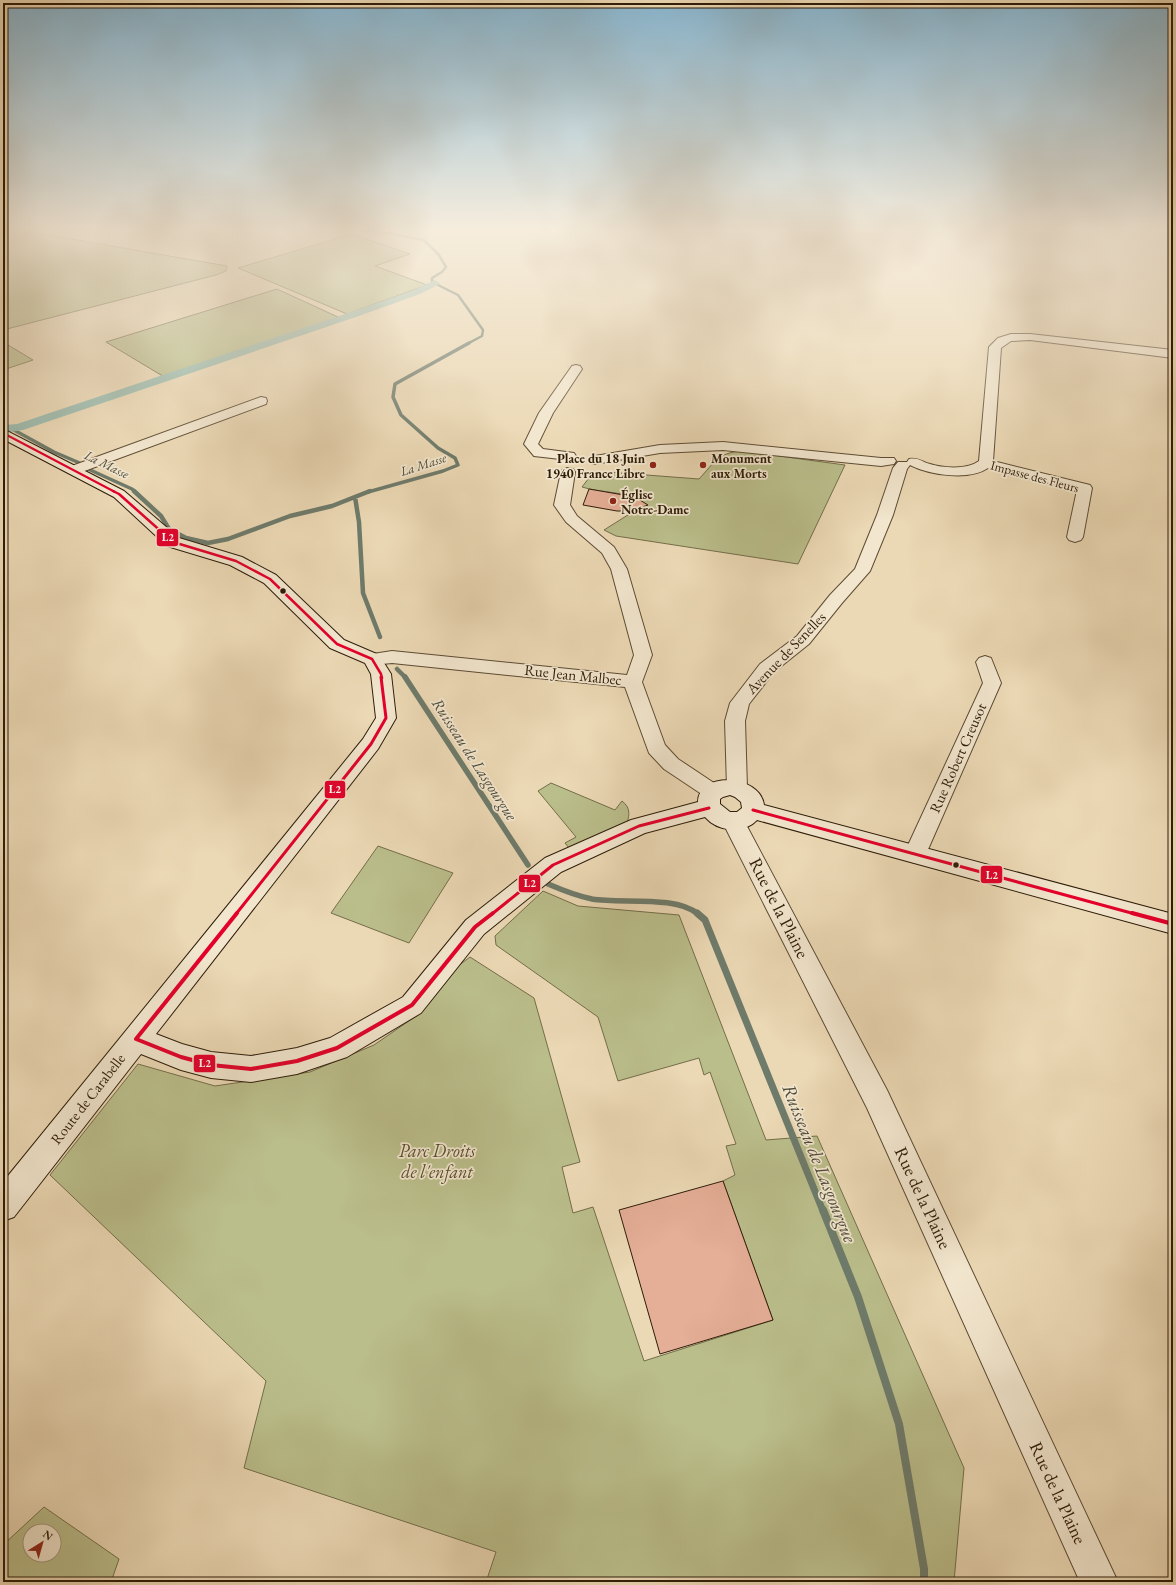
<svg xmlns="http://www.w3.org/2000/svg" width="1176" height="1585" viewBox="0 0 1176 1585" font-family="'EB Garamond',serif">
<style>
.green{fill:#babe8b;stroke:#746d4a;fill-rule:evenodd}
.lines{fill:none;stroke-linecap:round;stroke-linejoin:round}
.stream-far5{stroke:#6e7b6b;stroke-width:2.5}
.stream-far4{stroke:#6e7b6b;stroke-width:3.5}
.stream-far3{stroke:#6e7b6b;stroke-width:4.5}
.stream-far2{stroke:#6e7b6b;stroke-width:5.5}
.stream-far1{stroke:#6e7b6b;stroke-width:7}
.stream{stroke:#6e7b6b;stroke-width:8}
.canal{fill:#98baad;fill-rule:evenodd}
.building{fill:#e5ae97;stroke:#2e1c08}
.street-casing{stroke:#5d4b33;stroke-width:2}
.secondary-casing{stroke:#2e1c08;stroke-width:2}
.street{fill:#f2e6ce;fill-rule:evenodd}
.secondary{fill:#f2e6ce;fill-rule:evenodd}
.bus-1-far3-casing{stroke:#f2e6ce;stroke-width:4}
.bus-1-far2-casing{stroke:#f2e6ce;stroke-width:5}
.bus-1-far1-casing{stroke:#f2e6ce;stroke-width:6}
.bus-1-casing{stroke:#f2e6ce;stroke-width:7}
.bus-1-far3{stroke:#e4002b;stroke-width:2}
.bus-1-far2{stroke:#e4002b;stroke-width:2.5}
.bus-1-far1{stroke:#e4002b;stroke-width:3}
.bus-1{stroke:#e4002b;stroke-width:4}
.poi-dot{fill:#8f2418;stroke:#f2e6ce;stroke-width:1.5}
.bus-dot{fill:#2e1c08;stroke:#f2e6ce;stroke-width:1.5}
.labels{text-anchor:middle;stroke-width:3.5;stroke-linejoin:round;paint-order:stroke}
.far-poi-label{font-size:13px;font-weight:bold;fill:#2e1c08;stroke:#f2e6ce;text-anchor:start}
.far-water-label{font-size:13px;font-style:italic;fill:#4e4b3a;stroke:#f2e6ce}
.far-street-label{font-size:13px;fill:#2e1c08;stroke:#f2e6ce}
.street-label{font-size:15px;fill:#2e1c08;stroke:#f2e6ce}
.water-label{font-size:16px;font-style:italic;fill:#4e4b3a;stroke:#f2e6ce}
.near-street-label{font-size:18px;fill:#2e1c08;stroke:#f2e6ce}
.near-park-label{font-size:18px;font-style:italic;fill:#584d2f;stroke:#f2e6ce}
.near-water-label{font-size:19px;font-style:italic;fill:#4e4b3a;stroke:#f2e6ce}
.line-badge{stroke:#f2e6ce;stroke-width:1.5}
.badge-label{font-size:11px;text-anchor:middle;font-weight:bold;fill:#fff}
</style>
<rect width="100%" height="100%" fill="#ebd8b4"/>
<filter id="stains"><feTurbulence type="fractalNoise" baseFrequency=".005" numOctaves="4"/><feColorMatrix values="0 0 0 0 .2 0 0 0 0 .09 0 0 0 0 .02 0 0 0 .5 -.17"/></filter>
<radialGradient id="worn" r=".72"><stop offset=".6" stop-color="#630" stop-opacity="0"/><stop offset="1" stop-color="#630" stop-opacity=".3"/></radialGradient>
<path class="green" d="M3,227l5,1 219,38 -1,5 -10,4 -213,55z
M352,234l58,20 -35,12 52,19 -80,29 -109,-46z
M277,289l63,29 -174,60 -60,-36z
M3,342l30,18 -30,10z
M742,451l103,14 -47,99 -182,-28 -12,-6 35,-22 3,-7c-18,-10 -41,-8 -60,-14l10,-13 15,-2 92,7c16,-17 18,-26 43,-28z
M551,783l64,27 7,-9c8,6 8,13 5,22l-58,25 -4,-5 11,-6 -38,-46z
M378,846l75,27 -44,70 -78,-30z
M543,891l35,15 101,9 87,225 51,-4 147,332 -10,114h-468l10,-30 -252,-84 22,-87 -216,-206 88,-111 77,22 95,-14 64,-27 45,-31 39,-48 12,-9 64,41 46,164 -18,5 11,46 20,-6 51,154 129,-41 -50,-139 12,-6 -9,-29 10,-2 -26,-72 -6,3 -5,-17 -81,23 -20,-64 -102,-72 -1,-9z
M44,1507l75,52 -8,23h-108v-37zM30,1531h24v24h-24z"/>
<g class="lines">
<path class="stream-far5" d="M175,227l29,3 29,-3
M332,227l55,6 37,7 15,15 7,12 -4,5 -10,6v4l26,13 25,35 -1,6 -15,8"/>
<path class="stream-far4" d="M3,424l51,28 28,12 6,5 44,20 3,3
M368,492l75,-21 15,-6 -3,-7 -17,-10 -37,-33 -8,-18 2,-13 74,-41"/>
<path class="stream-far3" d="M134,491l27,25 8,13 17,9 22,5 20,-4 62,-23 42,-10 38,-15
M355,497l4,25 4,71 17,44
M397,669l9,9"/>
<path class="stream-far2" d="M405,677l123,188
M548,884c14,6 29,12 44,15 29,5 84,-4 106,15"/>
<path class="stream-far1" d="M697,913l8,7 118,291"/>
<path class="stream" d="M823,1210l35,87 41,127 25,145v13"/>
<path class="canal" d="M435,280l5,3 -2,2 -18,9 -64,23 -333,113 -13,2 -4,-1 -2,-3 2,-3 11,-1 331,-111 66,-23z"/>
</g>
<path class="building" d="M589,489l46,8 13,8 -17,6h-14l-34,-6z
M723,1181l50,139 -113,34 -41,-144z"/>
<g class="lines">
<g class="street-casing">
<path id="street" d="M1011,334h19l143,16v8l-143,-18 -19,1 -10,7 -8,113 97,24 2,3 -9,49 -2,3 -6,2 -6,-2 -2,-3 10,-47 -89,-22c-19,13 -58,7 -78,-3l-3,4 -14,46 -23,56 -28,32 -33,41 -35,28 -25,32 -4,17 2,67 -3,5 -7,3 -7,-3 -3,-5 -2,-67 5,-18 30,-39 37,-28 33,-41 25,-26 22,-54 16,-47 5,-6h9l2,-3c9,-2 13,3 21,5 13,4 37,6 49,-3l10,-114 9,-9z
M576,365l4,1 2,3 -29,44 -15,31 5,5 31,4 2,3 -2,3 -5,1 -35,-4 -10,-12 15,-31 33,-47z
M261,397l5,1 1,3 -1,3 -187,69 -5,1 -5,-1 -2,-3 2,-3z
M723,442l158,16h13l2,3 -2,3 -13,2 -158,-16 -63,3 -65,11 -5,-1 -2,-3 2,-3 5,-1 65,-11z
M568,468l5,1 2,3 -5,33 7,11 37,31 13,22 25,86 -10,27 23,63 13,14 42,28 3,5 -3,5 -7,3 -7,-3 -42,-28 -15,-16 -24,-66 -233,-24 -20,2 -6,-2 -3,-4 3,-4 26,-4 235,24 7,-20 -23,-86 -9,-16 -36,-31 -12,-17 7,-33 2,-3z
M985,656l6,2 10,25 -75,171 -3,6 -8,3 -8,-3 -3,-6 79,-171 -7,-21 3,-4z
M733,813l8,2 146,275 231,492h-38l-213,-474 -145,-287 3,-6z"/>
</g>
<g class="secondary-casing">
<path id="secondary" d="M3,429l121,62 55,47 63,19 34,18 68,65 35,15 12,19 5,44 -18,31 -222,285 26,10 29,8 40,4 46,-8 33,-10 73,-41 63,-77 79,-62 86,-38 67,-18c0,-31 62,-28 66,3l409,109v20l-416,-114c-13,14 -39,12 -52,-3l-60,16 -84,39 -77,62 -63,79 -74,44 -50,17 -46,8 -40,-4 -30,-8 -40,-16 -127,163 -11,4v-39l360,-443 13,-21 -5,-44 -6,-11 -35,-15 -66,-65 -34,-18 -63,-19 -53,-49 -111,-58zM730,795l5,2 6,5 1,6 -5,4h-7l-10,-8v-5l3,-2z"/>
</g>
<use href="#street" class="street"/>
<use href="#secondary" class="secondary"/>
<g class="bus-1-far3-casing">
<path id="bus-1-far3" d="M3,433l112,59"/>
</g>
<g class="bus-1-far2-casing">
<path id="bus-1-far2" d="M113,491l6,3 54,48 63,19 34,18 67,65 35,15 9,15 1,4"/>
</g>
<g class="bus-1-far1-casing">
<path id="bus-1-far1" d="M753,810l382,104
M236,914l135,-170 15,-26 -5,-41
M492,914l61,-49 86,-39 70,-18"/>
</g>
<g class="bus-1-casing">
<path id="bus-1" d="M237,913l-101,126 45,18 30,8 40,4 46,-8 40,-13 75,-43 63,-78 18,-14
M1132,913l41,11"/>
</g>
<use href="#bus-1-far3" class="bus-1-far3"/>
<use href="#bus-1-far2" class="bus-1-far2"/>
<use href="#bus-1-far1" class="bus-1-far1"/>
<use href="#bus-1" class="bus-1"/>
</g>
<linearGradient id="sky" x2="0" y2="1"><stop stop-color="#88b6d0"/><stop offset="0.51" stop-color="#f6eddd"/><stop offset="1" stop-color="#f6eddd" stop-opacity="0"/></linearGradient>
<rect width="1176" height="449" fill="url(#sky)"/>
<g class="poi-dot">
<circle cx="653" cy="465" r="4"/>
<circle cx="703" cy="465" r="4"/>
<circle cx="613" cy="501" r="4"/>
</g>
<g class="bus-dot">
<circle cx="283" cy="591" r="3.5"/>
<circle cx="956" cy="865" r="3.5"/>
</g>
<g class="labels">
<g class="far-poi-label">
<text x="645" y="463" text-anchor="end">Place du 18 Juin<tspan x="645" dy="15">1940 France Libre</tspan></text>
<text x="711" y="463">Monument<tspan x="711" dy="15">aux Morts</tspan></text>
<text x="621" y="499">Église<tspan x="621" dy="15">Notre-Dame</tspan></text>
</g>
<g class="far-water-label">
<text transform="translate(107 464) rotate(26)" y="5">La Masse</text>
<text transform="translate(423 464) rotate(-18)" y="5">La Masse</text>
</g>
<g class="far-street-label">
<text transform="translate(1035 476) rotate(15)" y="5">Impasse des Fleurs</text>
</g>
<g class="street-label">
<text transform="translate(786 653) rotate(-46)" y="5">Avenue de Senelles</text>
<text transform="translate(573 675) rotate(6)" y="5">Rue Jean Malbec</text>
<text transform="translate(958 758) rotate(-66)" y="5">Rue Robert Creusot</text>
<text transform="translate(88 1099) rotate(-52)" y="5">Route de Carabelle</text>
</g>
<g class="water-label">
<text transform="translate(475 759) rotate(57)" y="6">Ruisseau de Lasgourgue</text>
</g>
<g class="near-street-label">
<text transform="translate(779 908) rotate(63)" y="6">Rue de la Plaine</text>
<text transform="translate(923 1198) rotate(65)" y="6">Rue de la Plaine</text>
<text transform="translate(1058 1493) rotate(65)" y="6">Rue de la Plaine</text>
</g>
<g class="near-park-label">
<text x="437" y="1157">Parc Droits<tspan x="437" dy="21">de l'enfant</tspan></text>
</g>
<g class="near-water-label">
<text transform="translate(820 1163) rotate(68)" y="7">Ruisseau de Lasgourgue</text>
</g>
</g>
<g class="line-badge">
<rect x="156" y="528" width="23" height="19" rx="4" fill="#e4002b"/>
<rect x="324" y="780" width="22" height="19" rx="4" fill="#e4002b"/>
<rect x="980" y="865" width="23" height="19" rx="4" fill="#e4002b"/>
<rect x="518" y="874" width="23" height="19" rx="4" fill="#e4002b"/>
<rect x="193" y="1054" width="23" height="19" rx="4" fill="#e4002b"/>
</g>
<g class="badge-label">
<text x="168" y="541">L2</text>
<text x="335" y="793">L2</text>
<text x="992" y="879">L2</text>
<text x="530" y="887">L2</text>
<text x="205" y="1067">L2</text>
</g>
<rect width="1176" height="1585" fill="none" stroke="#ebd8b4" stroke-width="16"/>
<rect x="4" y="4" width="1168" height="1577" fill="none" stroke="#2e1c08" stroke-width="2"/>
<rect x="8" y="8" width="1160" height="1569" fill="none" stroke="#2e1c08"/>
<g transform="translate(42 1543) rotate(37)"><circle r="19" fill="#f2e6ce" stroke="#a4957f"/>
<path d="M0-3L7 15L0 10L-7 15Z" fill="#8f2418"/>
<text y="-6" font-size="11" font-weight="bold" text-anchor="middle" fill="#2e1c08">N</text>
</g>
<rect width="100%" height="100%" filter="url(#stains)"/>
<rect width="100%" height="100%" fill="url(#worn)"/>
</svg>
